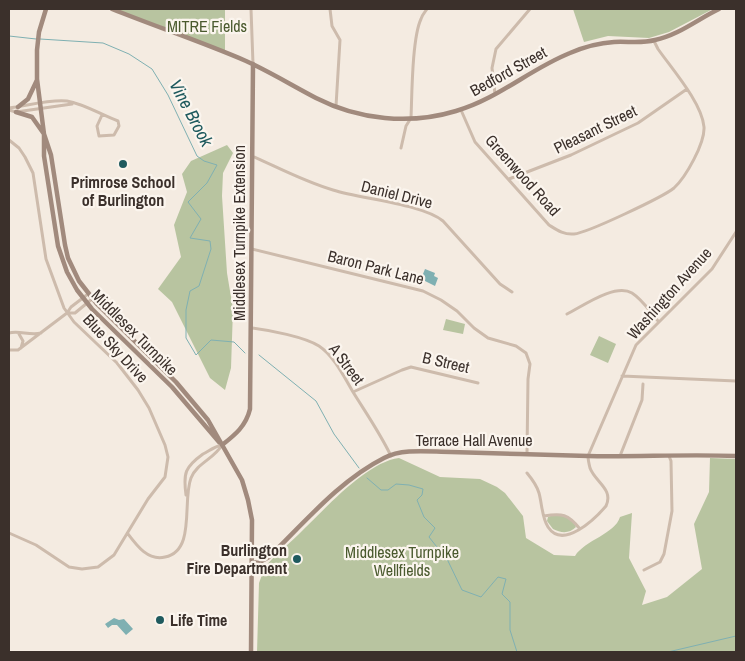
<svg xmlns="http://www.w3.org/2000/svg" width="745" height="661" viewBox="0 0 745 661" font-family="'Archivo Narrow',sans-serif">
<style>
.green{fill:#b8c4a0}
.water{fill:#7fb0b2}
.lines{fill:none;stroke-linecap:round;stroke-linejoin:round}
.stream{stroke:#7fb0b2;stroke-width:1}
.street{stroke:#cdbbac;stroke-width:3}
.secondary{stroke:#a18a7d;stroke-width:4.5}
.poi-dot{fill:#1f5a5e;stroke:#fbf5ee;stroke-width:2}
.labels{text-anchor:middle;stroke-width:4.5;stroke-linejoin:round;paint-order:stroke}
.park-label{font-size:16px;fill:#4a5a2e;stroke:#fbf5ee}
.street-label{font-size:16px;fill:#3b302b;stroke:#fbf5ee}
.poi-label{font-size:16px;font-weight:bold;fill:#3b302b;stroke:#fbf5ee}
.water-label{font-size:18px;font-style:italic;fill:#1f5a5e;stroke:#fbf5ee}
</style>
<rect width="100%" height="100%" fill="#f4ebe1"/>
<path class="green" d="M112,9h113v44z
M573,9h137l1,1 -42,22 -20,6 -41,-2 -24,6z
M227,145l6,8 -10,20 -1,23 5,77 6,36 -2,59 -6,22 -15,-12 -38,-76 -14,-13 23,-32 -7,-32 13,-33 -5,-18 9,-13z
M446,319l19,5 -2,10 -20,-4z
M599,336l17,8 -8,19 -18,-8z
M399,458l41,19 40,2 17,8 8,6 18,23 3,22 28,17 21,1c10,-16 40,-22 45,-39l12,-4 -3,45 17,33 -4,14 25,-8 35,-28 -8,-45 15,-32 1,-34 26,1v193h-479l2,-69 6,-16c10,-12 23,-22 34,-33 24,-23 67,-72 100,-76z
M553,515c10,-1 19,3 23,12 -7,7 -15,6 -23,2l-6,-8 1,-4z"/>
<path class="water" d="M425,269l10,4 -1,3 4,2 -3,8 -14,-7z
M114,618l5,2 5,-1 9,10 -7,6 -9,-10h-5l-4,3 -3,-4z"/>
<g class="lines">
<path class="stream" d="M9,36l27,3
M40,39l63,4 26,11 23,15 16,26 29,61 7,5 13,4 -10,18 -19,19 13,17 -11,19 20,3 1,8 -12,37 -9,5 -4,19v28l10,17 15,-15 23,2 11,11
M259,355l57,46 18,33 25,34
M367,478l14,12h7l8,-6 13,1 14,4 -1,6 -5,5 7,17 11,11 -6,9 19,24 14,29 19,7 17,-20 8,2 -4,15 8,8v28l7,22
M668,652l68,-16"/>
<path class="street" d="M251,9l2,55
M330,9l2,17 8,14 -4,66
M495,94l-3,-26 4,-19 34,-40
M9,108c17,-2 41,-9 58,-7 17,3 35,14 51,20l1,5 -5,9 -15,1 -2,-10 5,-11
M9,110l7,2 56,-8
M461,110l14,32 74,83c8,5 15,10 25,9 13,-1 89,-37 100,-46 12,-11 31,-45 30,-61 -2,-24 -32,-58 -46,-78l-4,-8
M9,140l10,8 6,9 8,16 13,86 18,49 10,14 43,41 21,27 11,18 16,37 3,12 -3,20 -17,22 -34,56 -16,12 -16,2 -13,-2 -33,-22 -27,-12
M401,148l5,-22 5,-8c1,-23 1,-80 10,-99 1,-4 4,-7 6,-10
M252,156c27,12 53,26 81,34 28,9 90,14 110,31l57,63 12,8
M509,179l62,-24 67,-32 49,-34
M252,249l171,42 18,9 16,11 17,17 14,10 28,8 10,7 4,11 -2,15 -1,74
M68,313h7l17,-14
M567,314c16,-8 48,-31 65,-21 11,7 18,19 27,29
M252,328c17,2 53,9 67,18 15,10 25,31 34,46 13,21 27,41 38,64
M9,333c10,-3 21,3 32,0
M19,334l4,7 -2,7
M9,350h9l49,-37 4,-6 17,-13
M622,376l114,5
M353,392l49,-22 9,-3 67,16
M620,456l22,-56 1,-16
M527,473c5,6 10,13 12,20 3,11 3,25 9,34 15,23 47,-8 58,-21 8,-17 -11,-24 -16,-38 -1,-4 -2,-8 -2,-12l48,-111 76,-76 24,-37
M186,495c-3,-22 -1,-28 17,-41 6,-3 11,-7 18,-9
M544,516c18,-3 24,-2 36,13
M128,534c9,12 20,27 37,23 31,-6 17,-56 26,-79 6,-15 23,-19 31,-33
M644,570l16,-8 4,-8 8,-43 -1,-50 -2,-5"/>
<path class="secondary" d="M46,9l-7,23 -2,18v29l7,55v22l14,90 9,26 10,18 15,19 80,78 47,55
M112,9c45,18 90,33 134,52 24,11 47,25 70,37 43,22 94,27 140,13 42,-12 74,-42 114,-58 14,-6 28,-10 44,-11 13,-1 27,2 41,-2 24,-5 43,-21 64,-31
M18,107l10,-8 9,-19
M16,112l16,5 12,17 7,21 14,90 3,13 11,23 18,23 79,78 32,38 34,60 6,20 4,20 -1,132
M222,445c13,-10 24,-19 28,-36l3,-345
M252,562l6,1 11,-6c35,-34 71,-77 115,-99 19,-10 46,-6 67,-6 46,1 91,3 137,4 49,1 99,-2 148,0"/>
</g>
<g class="poi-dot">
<circle cx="123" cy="164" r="5"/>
<circle cx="297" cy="559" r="5"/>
<circle cx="160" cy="620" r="5"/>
</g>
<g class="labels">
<g class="park-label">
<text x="207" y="32">MITRE Fields</text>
<text x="402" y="558">Middlesex Turnpike<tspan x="402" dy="18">Wellfields</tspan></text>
</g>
<g class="street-label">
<text transform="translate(508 71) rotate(-29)" y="6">Bedford Street</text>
<text transform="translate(595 129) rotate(-26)" y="6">Pleasant Street</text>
<text transform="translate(523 175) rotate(48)" y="6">Greenwood Road</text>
<text transform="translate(397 194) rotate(14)" y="6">Daniel Drive</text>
<text transform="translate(239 233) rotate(-90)" y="6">Middlesex Turnpike Extension</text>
<text transform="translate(376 267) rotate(14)" y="6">Baron Park Lane</text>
<text transform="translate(669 293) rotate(-48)" y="6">Washington Avenue</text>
<text transform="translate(135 332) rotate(45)" y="6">Middlesex Turnpike</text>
<text transform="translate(116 348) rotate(47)" y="6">Blue Sky Drive</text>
<text transform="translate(446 362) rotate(13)" y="6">B Street</text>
<text transform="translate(347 364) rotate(53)" y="6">A Street</text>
<text x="474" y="446">Terrace Hall Avenue</text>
</g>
<g class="poi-label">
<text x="123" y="188">Primrose School<tspan x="123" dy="18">of Burlington</tspan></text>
<text x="287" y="556" text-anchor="end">Burlington<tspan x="287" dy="18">Fire Department</tspan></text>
<text x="170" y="626" text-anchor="start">Life Time</text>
</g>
<g class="water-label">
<text transform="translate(191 113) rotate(62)" y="6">Vine Brook</text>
</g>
</g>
<rect width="745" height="661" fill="none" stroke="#3b302b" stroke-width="20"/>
</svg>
